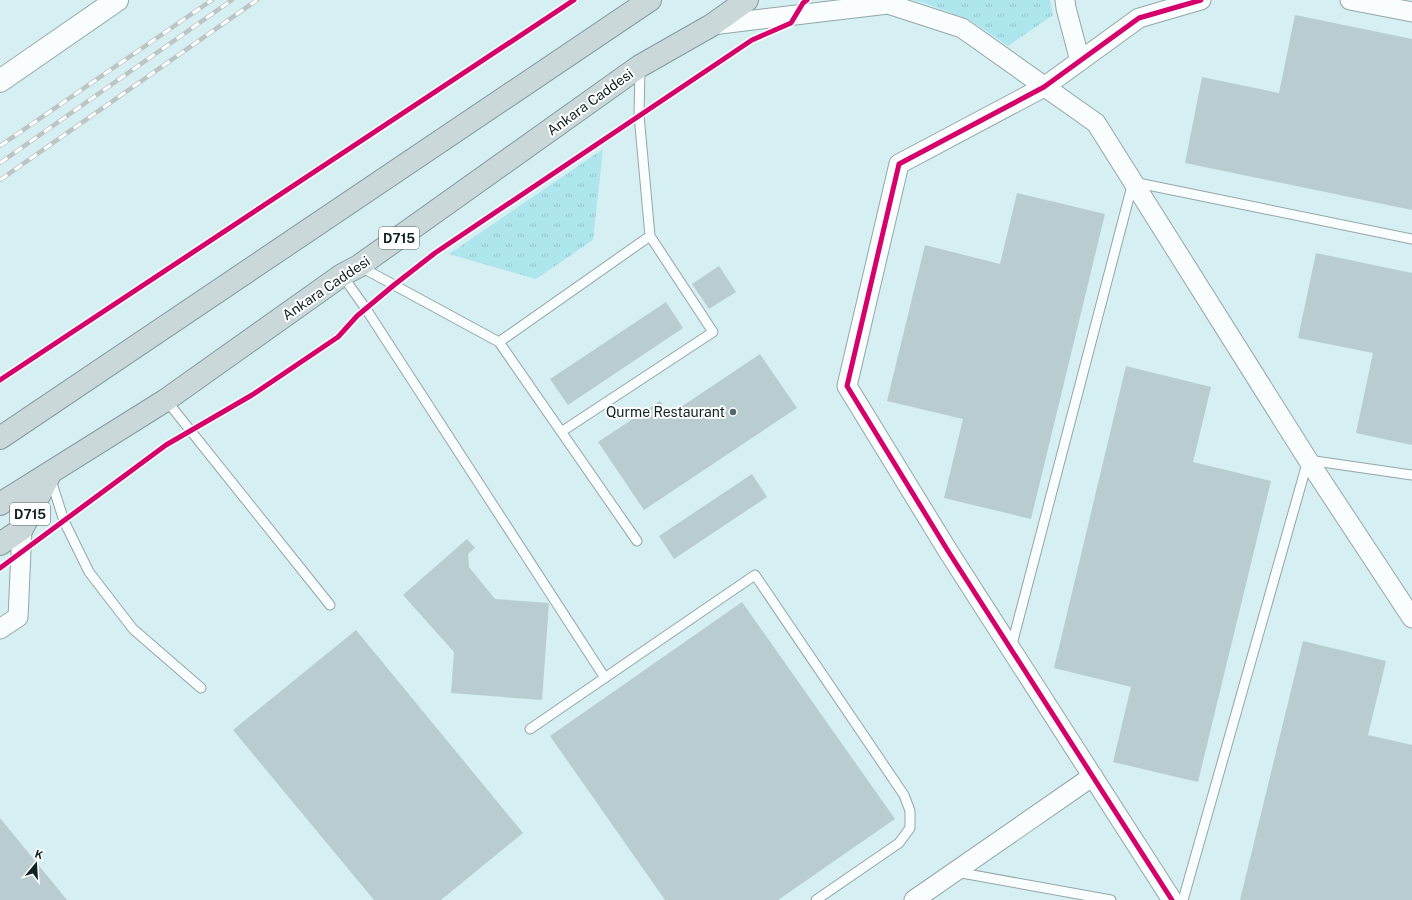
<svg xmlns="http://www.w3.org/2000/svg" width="1412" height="900" viewBox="0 0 1412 900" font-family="'Public Sans',sans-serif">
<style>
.grass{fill:url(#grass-tufts)}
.building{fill:#b9cdd0}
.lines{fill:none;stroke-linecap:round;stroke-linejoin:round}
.service-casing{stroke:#93a7a9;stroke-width:11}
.minor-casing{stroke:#93a7a9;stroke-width:21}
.tertiary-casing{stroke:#93a7a9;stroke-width:24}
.trunk-casing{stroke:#829ca0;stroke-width:24}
.service{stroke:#f9fdfd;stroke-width:9}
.minor{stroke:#f9fdfd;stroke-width:19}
.tertiary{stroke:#f9fdfd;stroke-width:22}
.trunk{stroke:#cad8da;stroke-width:22}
.rail-casing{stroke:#bdc4c4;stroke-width:4.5}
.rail{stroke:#fff;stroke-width:3;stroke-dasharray:9;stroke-linecap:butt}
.cycleway-casing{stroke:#fff;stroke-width:8}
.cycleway{stroke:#d6006c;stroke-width:5}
.poi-dot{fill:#55696c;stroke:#fff;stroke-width:1.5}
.labels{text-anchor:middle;stroke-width:4;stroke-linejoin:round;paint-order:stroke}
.shield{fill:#fff;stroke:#586466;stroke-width:1}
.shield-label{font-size:13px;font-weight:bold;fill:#102124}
.street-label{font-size:14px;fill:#102124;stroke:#fff}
.poi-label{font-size:14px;fill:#102124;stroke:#fff;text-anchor:end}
</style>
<defs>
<pattern id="grass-tufts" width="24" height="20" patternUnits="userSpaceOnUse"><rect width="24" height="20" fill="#aee6ee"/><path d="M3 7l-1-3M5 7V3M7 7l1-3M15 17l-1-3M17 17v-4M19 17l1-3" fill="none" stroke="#95c5cc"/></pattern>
</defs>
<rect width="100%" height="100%" fill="#d6eff2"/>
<path class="grass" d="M912,0h138l3,15 -45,31 -40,-27 -44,-16z
M603,149l-10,91 -57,39 -87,-25z"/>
<path class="building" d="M1295,15l117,24v171l-227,-47 17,-86 77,16z
M1017,193l88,21 -74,305 -87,-21 19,-79 -76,-18 38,-156 75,19z
M1316,253l96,20v172l-56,-12 17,-80 -75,-15z
M719,266l17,26 -27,17 -17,-25z
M666,302l17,26 -115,77 -18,-26z
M760,354l37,54 -153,102 -46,-68 62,-41 9,14z
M1126,366l85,21 -18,75 78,19 -73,301 -85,-20 18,-75 -77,-19z
M752,474l15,23 -93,62 -15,-23z
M467,539l8,9 -7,6 1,13 26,32 54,4 -7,97 -91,-7 3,-41 -51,-57z
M742,602l153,217 -117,81h-113l-115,-164z
M356,630l167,203 -82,67h-67l-141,-170z
M1303,641l83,20 -18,74 44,10v155h-172z
M0,818l67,82h-67z"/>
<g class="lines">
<g class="service-casing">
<path id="service" d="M359,266l140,76 151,-106 -11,-121 1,-47
M342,275l24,34 239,369
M499,342l138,199
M166,400l164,205
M561,432l152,-100 -63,-96
M51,480l13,41 25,51 44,57 68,59
M1011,648l122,-466 279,57
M530,729l225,-154 149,220 6,16v17l-11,15 -83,57
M956,872l155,28
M1183,900l125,-440 104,15"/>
</g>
<g class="minor-casing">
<path id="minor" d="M1065,0l1,8 14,53
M1350,0l62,12
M712,25l176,-21 74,24 134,95 212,337 104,158
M0,629l18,-12 4,-88
M914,900l179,-124
M1172,900l-224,-349 -101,-165 52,-222 145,-77 95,-69 62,-18"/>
</g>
<g class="tertiary-casing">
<path id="tertiary" d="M0,81l117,-81"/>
</g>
<g class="trunk-casing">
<path id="trunk" d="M0,438l650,-438
M0,504l166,-104 176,-125 17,-9 281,-200 72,-41 35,-25
M0,544l22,-15 28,-55"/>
</g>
<use href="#service" class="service"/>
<use href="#minor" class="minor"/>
<use href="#tertiary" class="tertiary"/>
<use href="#trunk" class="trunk"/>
<g class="rail-casing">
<path id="rail" d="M0,146l212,-146
M0,163l232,-163
M0,180l257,-180"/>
</g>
<use href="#rail" class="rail"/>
<g class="cycleway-casing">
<path id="cycleway" d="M0,380l574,-380
M0,568l166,-123 86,-50 86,-58 19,-21 37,-31 41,-32 317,-213 39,-17 12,-20 4,-3
M1172,900l-224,-349 -101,-165 52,-222 145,-77 95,-69 62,-18"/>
</g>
<use href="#cycleway" class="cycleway"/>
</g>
<circle class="poi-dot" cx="733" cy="412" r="4"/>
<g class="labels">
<g class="shield">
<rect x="379" y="227" width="40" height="22" rx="3"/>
<rect x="10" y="503" width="40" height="22" rx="3"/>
</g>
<g class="shield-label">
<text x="399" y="243">D715</text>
<text x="30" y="519">D715</text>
</g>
<g class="street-label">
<text transform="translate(590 102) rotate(-36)" y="5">Ankara Caddesi</text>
<text transform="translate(326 288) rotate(-34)" y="5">Ankara Caddesi</text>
</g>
<g class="poi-label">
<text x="725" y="417">Qurme Restaurant</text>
</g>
</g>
<g transform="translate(36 864) rotate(18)" stroke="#ffffff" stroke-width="3" paint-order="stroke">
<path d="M0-3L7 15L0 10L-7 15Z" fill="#102124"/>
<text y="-6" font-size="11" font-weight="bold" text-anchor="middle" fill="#102124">K</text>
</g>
</svg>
